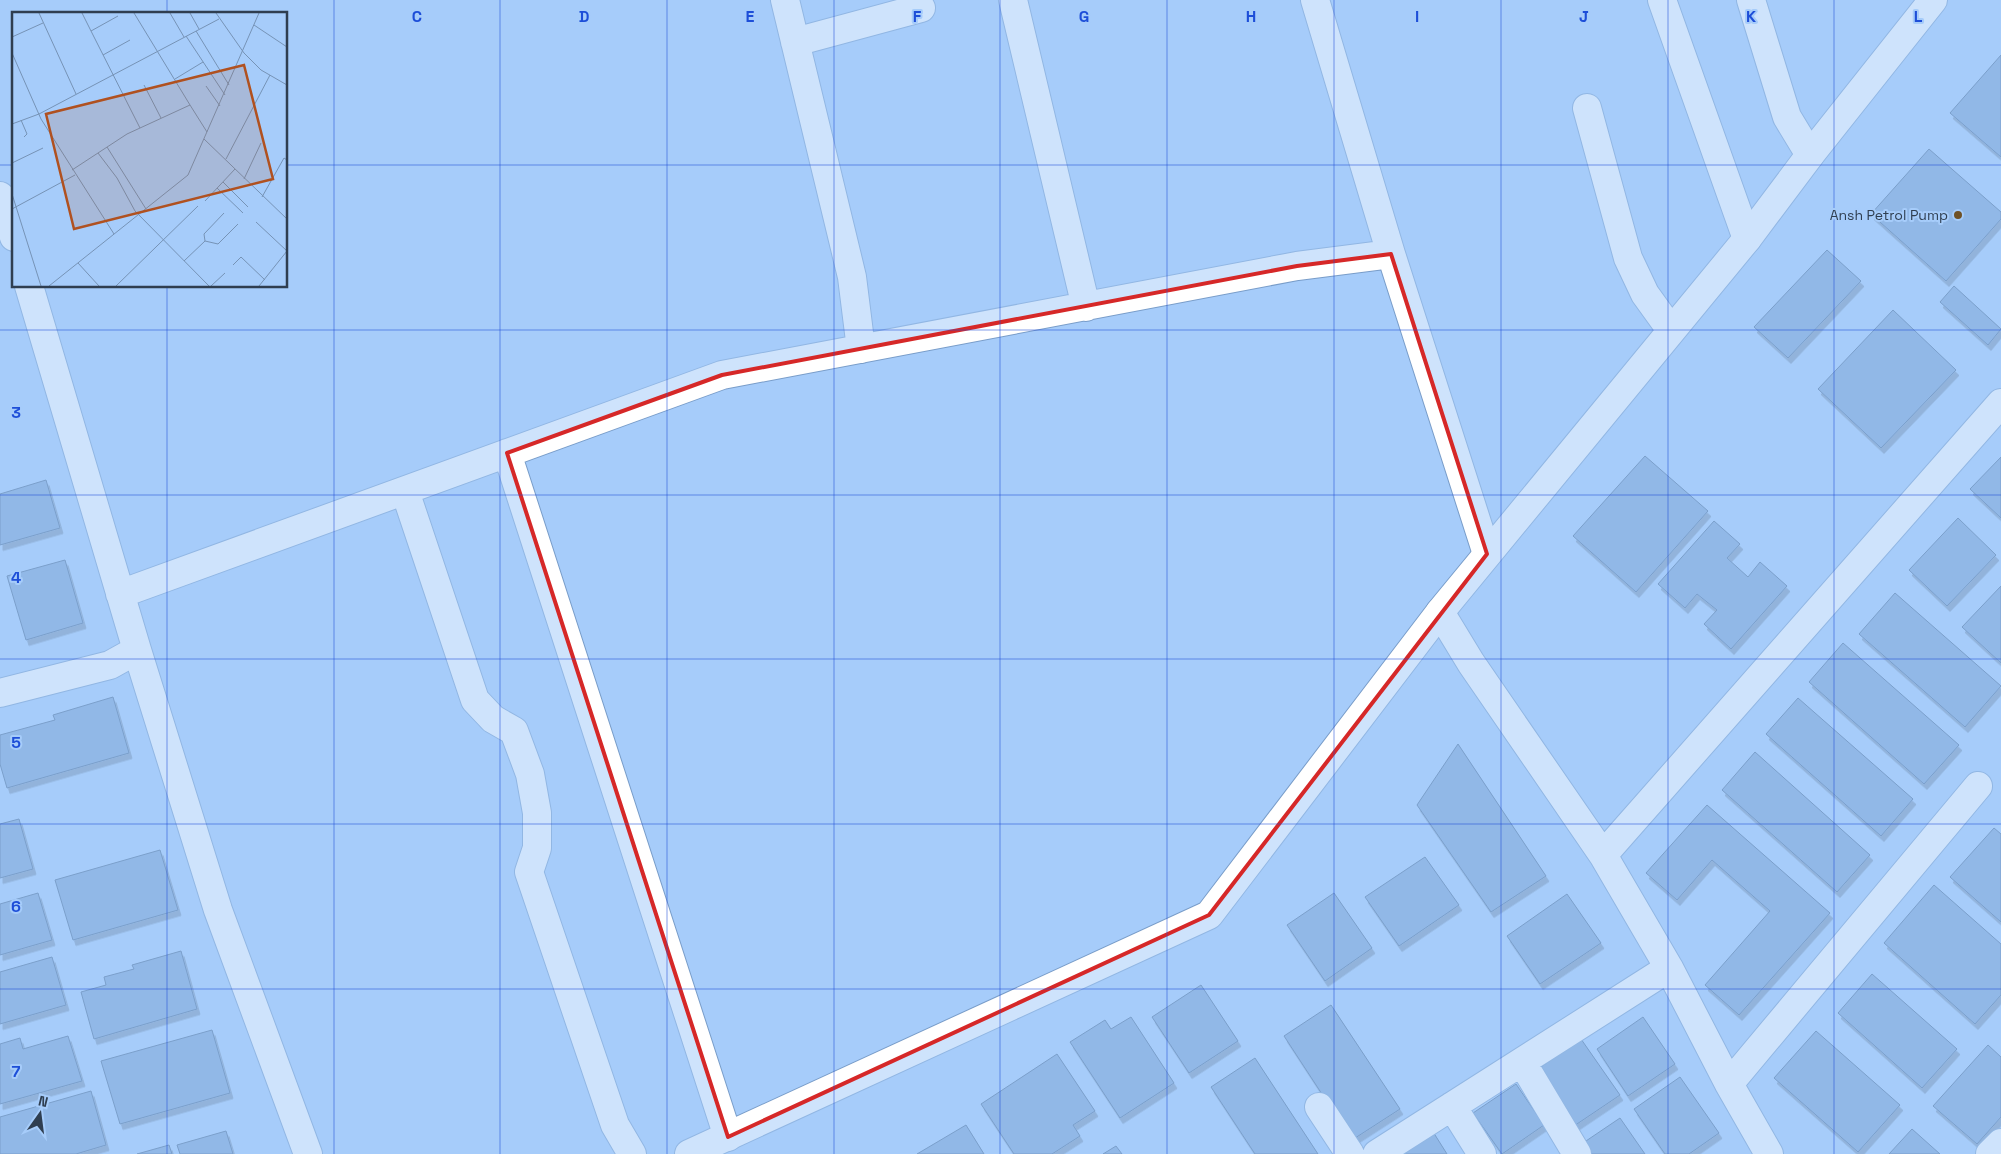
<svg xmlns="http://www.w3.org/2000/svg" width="2001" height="1154" viewBox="0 0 2001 1154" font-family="'Space Grotesk',sans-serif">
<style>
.building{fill:#78a0d1;stroke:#476992;filter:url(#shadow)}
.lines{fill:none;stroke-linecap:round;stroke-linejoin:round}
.street-casing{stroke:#799dc9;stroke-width:30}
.secondary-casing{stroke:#799dc9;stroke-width:30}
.street{stroke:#fff;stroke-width:28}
.secondary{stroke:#fff;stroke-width:28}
.marked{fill:none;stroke:#d62828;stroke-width:4;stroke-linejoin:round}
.grid{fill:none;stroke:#1d4ed8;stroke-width:1;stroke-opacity:0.55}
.poi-dot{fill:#6f5126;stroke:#a6ccfa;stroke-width:2}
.labels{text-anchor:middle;stroke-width:4;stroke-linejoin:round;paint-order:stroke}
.poi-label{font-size:14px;fill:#2f3e50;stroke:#a6ccfa;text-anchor:end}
.inset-road{fill:none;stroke:#7693b6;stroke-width:1}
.view{fill:#b05120;fill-opacity:0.15;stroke:#b05120;stroke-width:2.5}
.inset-edge{fill:none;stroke:#2f3e50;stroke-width:2.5}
.grid-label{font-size:16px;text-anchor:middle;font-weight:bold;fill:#1d4ed8;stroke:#a6ccfa;stroke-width:4;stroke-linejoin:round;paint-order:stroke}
</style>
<defs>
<filter id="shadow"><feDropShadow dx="3" dy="5.5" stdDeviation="0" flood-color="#0004"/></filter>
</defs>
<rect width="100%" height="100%" fill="#a6ccfa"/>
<path class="building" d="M2001,55v102l-51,-44z
M1929,149l72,63v7l-55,62 -75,-67z
M1827,250l34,31 -73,77 -34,-31z
M1954,286l47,43 -13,16 -48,-43z
M1893,310l63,60 -75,78 -63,-59z
M1645,456l63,55 -72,81 -63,-56z
M2001,457v61l-31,-29z
M46,480l14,48 -60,17v-51z
M1958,518l38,37 -49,51 -38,-36z
M1714,521l26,23 -13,14 21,19 12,-15 27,24 -56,63 -27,-25 13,-14 -20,-16 -12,14 -27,-24z
M65,560l18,63 -57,17 -19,-64z
M2001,586v77l-39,-36z
M1895,593l106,93 -36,41 -106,-93z
M1843,643l116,102 -35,39 -115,-102z
M113,697l16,56 -122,35 -7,-24v-29l55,-15 -2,-5z
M1798,698l115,101 -32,37 -115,-102z
M1458,744l88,132 -55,36 -74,-107z
M1755,752l115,103 -33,37 -115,-102z
M1707,805l123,108 -91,102 -34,-30 65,-74 -58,-51 -35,40 -31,-27z
M19,819l14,50 -33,9v-54z
M1994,828l7,6v88l-51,-45z
M160,850l18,60 -105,30 -18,-60z
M1425,857l34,48 -60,41 -34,-49z
M1934,885l67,59v51l-26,29 -91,-81z
M38,893l14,47 -52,15v-51z
M1334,893l38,55 -47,33 -38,-56z
M1567,894l34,49 -61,41 -33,-48z
M181,951l16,58 -103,30 -13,-47 25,-7 -2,-8 30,-8 -2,-4z
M52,957l14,48 -66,19v-52z
M1872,974l85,75 -35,39 -84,-75z
M1201,985l37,56 -49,32 -37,-56z
M1331,1005l69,104 -48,31 -68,-104z
M1131,1017l43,66 -54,35 -50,-76 35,-22 6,9z
M1643,1017l32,47 -47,32 -31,-47z
M212,1030l18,63 -110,31 -19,-63z
M1816,1031l84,74 -42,47 -84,-74z
M68,1036l14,45 -82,23v-60l20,-6 3,11z
M1581,1039l39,56 -46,31 -39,-55z
M1988,1045l13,12v60l-24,27 -44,-38z
M1057,1054l38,57 -22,14 7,11 -28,18h-38l-33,-50z
M1255,1058l63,96h-63l-44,-67z
M1680,1077l39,56 -30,21h-24l-31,-45z
M1516,1084l28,41 -42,29 -29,-41z
M91,1091l15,54 -30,9h-76v-37z
M1620,1118l25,36h-58l-7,-9z
M966,1125l18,29h-67z
M1430,1127l17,27h-54z
M1912,1129l28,25h-51z
M226,1131l7,23h-53l-3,-9z
M169,1145l3,9h-35z
M1116,1146l6,8h-19z"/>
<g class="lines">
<g class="street-casing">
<path id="street" d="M785,0l67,277 9,72
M1013,0l73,307
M1315,0l76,254
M1662,0l85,239
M1751,0l36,117 23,38
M795,42l126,-34
M1587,108l41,150 17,36 26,36
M0,196l14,41
M29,286l108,364 81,260 90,244
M507,453l221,684
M405,491l70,209 18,19 21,12 16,43 7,39v35l-8,24 86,253 17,29
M120,594l602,-219 575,-109 94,-12 96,300
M1440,612l31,51 132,192 66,113 60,116 40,70
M0,693l110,-28 27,-15
M1603,855l398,-452
M1522,1062l55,92
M1729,1084l249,-298
M1452,1106l30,48
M1319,1107l31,47
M1377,1154l292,-186
M1990,1154l11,-11"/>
</g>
<g class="secondary-casing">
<path id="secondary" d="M689,1154l520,-239 231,-303 307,-373 63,-84 123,-155"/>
</g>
<use href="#street" class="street"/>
<use href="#secondary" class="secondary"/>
</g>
<path d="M0 0H2001V1154H0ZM1391,254l96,300 -278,361 -481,222 -221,-684 215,-78 575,-109z" fill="#a6ccfa" fill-opacity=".55" fill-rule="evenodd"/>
<path class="marked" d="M1391,254l96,300 -278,361 -481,222 -221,-684 215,-78 575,-109z"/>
<path class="grid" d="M167,0v14M334,0v1154M500,0v1154M667,0v1154M834,0v1154M1000,0v1154M1167,0v1154M1334,0v1154M1501,0v1154M1668,0v1154M1834,0v1154M0,165h14M286,165h1715M167,286v868M0,330h2001M0,495h2001M0,659h2001M0,824h2001M0,989h2001"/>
<circle class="poi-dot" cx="1958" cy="215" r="5"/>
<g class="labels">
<g class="poi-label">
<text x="1948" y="220">Ansh Petrol Pump</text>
</g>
</g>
<g transform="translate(12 12)">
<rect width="275" height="275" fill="#a6ccfa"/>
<path class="inset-road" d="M27,1l37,81M70,1l9,18 27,-15M122,1l56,92M158,1l14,24M178,1l9,16M204,1l28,40 17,17 26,15M242,13l33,22M79,19l49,97M184,19l33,54M174,24l39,59M0,25l31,-14M0,41l29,66 73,115M91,43l27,-15M163,67l28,-17M132,73l17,33M194,74l14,20M9,108l6,14 -3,3M0,112l27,-10 180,-95M192,127l83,80M95,135l39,62M86,141l19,25 18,33 74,75M214,147l44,-84M0,151l31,-15M60,158l55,-36 63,-29 17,27M232,167l17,-36M211,170l25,25M205,176l26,25M0,182l29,92M250,185l22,-39 3,2M193,189l30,-32M0,197l63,-34M244,210l31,29M193,229l13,3 20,-20M172,249l21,-20 -1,-7 20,-21M66,251l21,23M221,253l8,-8 24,23M37,274l139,-111 71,-162M104,274l82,-80M199,274l14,-13M247,274l28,-35"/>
<path class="view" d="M232,53l29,114 -199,50 -28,-115z"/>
<rect width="275" height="275" class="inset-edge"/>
</g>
<g class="grid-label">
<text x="417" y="22">C</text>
<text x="584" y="22">D</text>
<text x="750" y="22">E</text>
<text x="917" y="22">F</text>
<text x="1084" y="22">G</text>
<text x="1251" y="22">H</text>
<text x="1417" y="22">I</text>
<text x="1584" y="22">J</text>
<text x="1751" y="22">K</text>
<text x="1918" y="22">L</text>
<text x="16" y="418">3</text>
<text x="16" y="583">4</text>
<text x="16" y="748">5</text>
<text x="16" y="912">6</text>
<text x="16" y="1077">7</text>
</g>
<g transform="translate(40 1114) rotate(14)" stroke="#a6ccfa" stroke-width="4" paint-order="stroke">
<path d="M0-4L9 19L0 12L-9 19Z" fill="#2f3e50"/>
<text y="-8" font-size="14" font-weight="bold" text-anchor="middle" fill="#2f3e50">N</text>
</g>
</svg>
